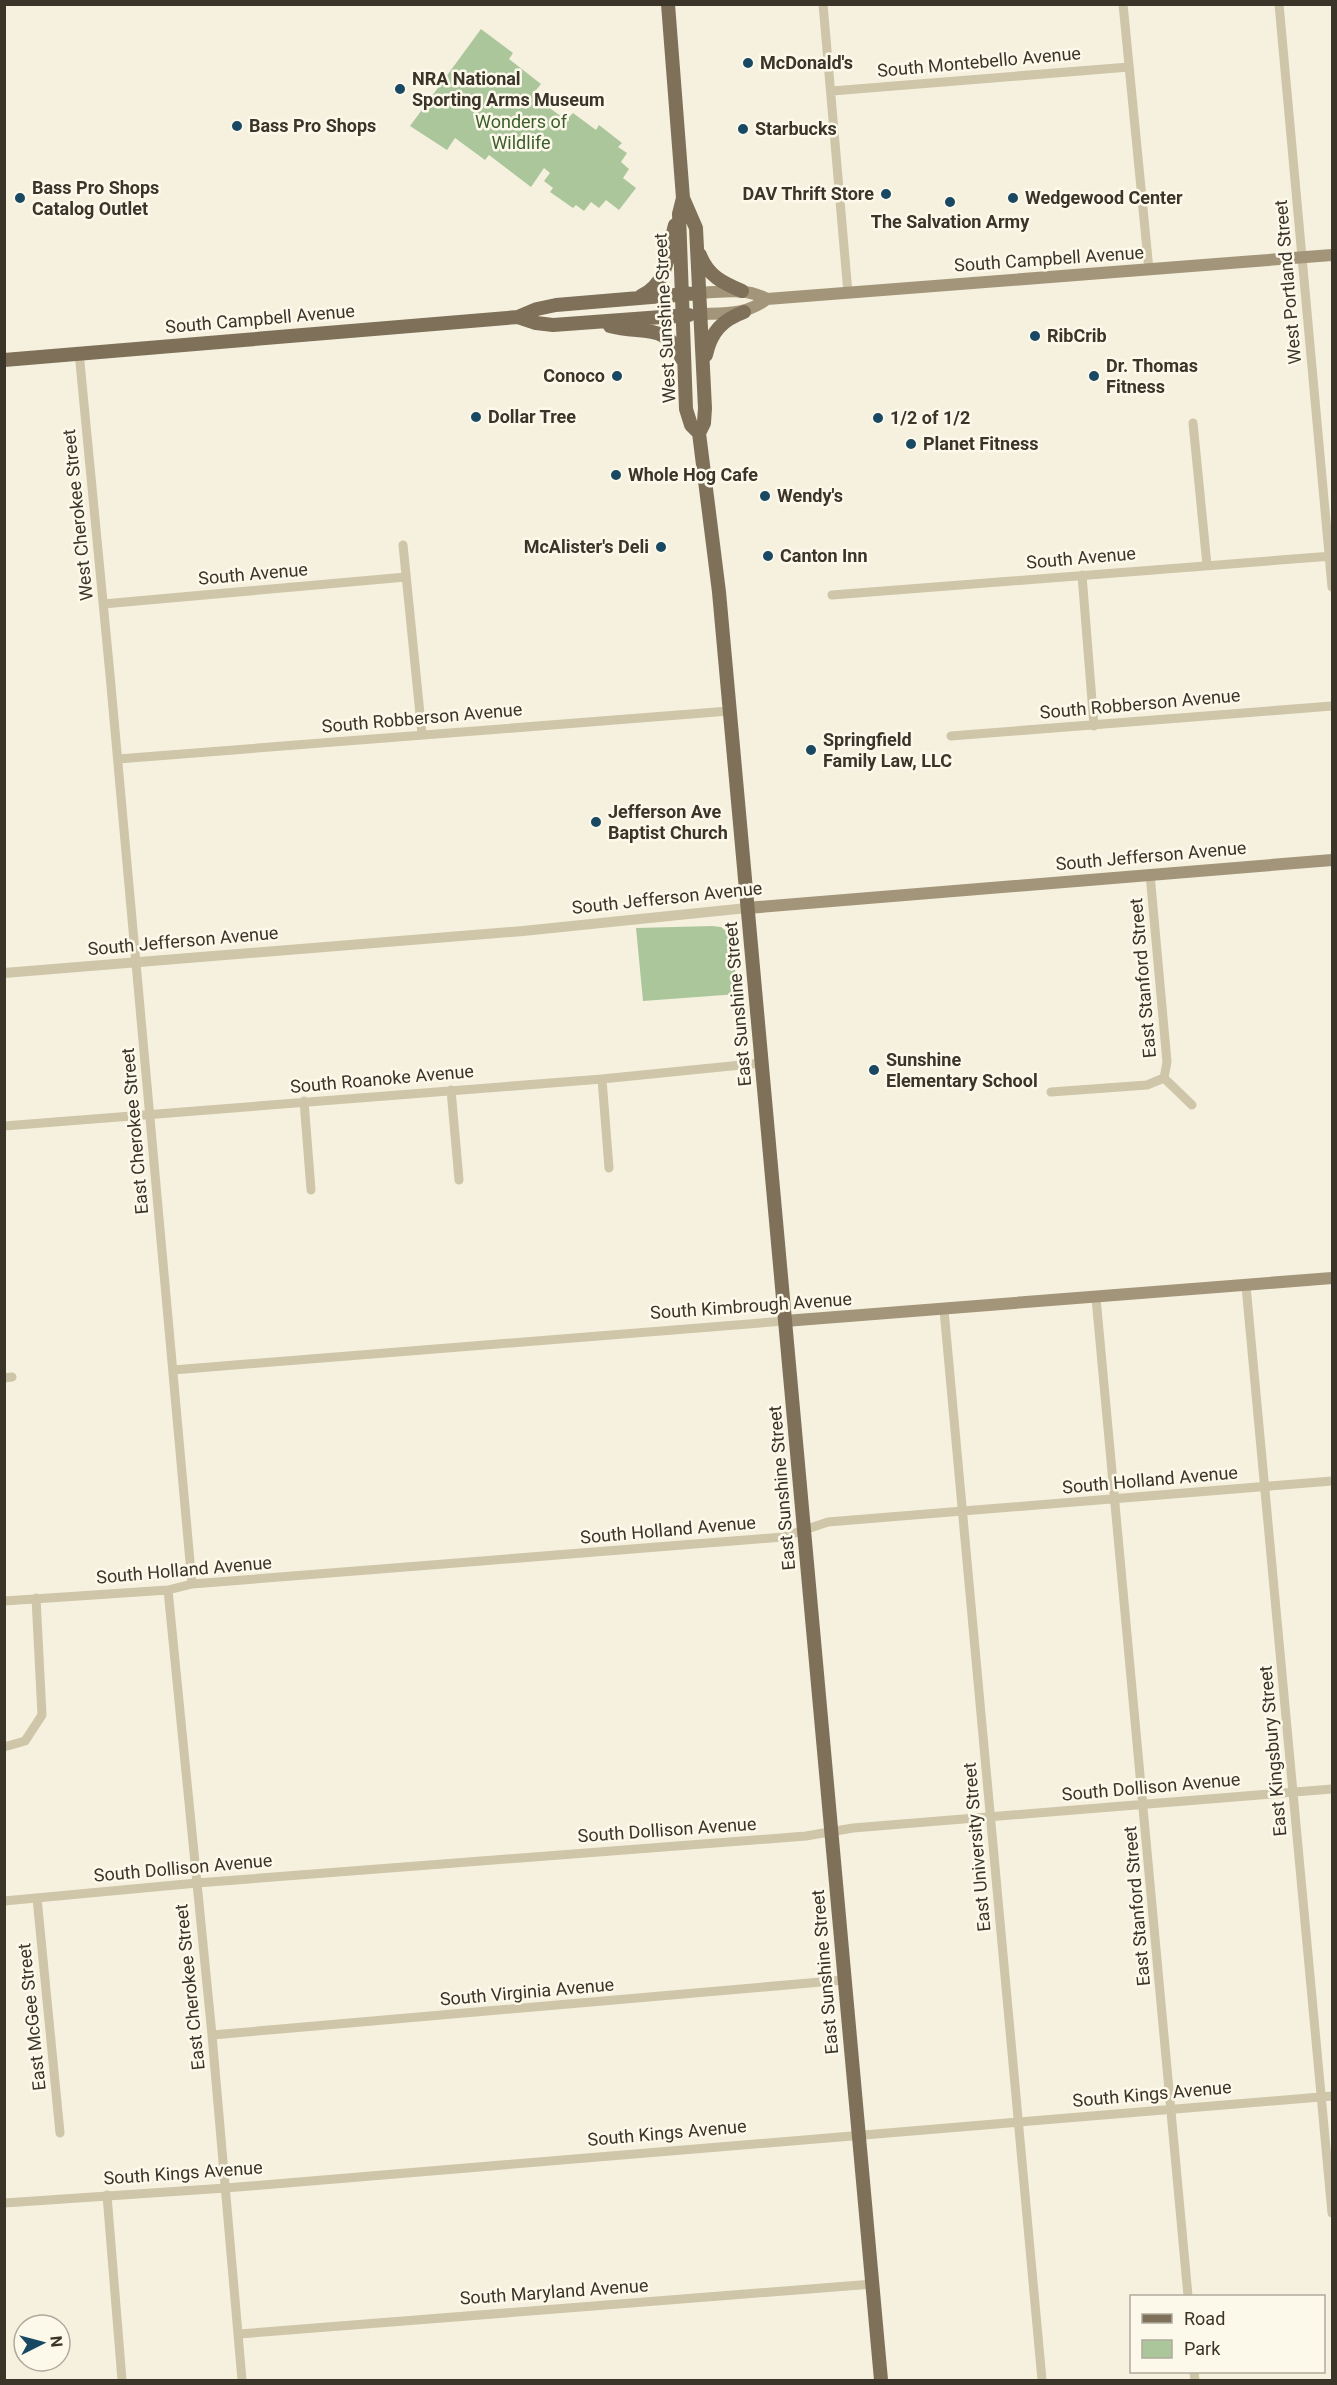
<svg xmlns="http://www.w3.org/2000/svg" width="1337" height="2385" viewBox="0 0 1337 2385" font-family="Roboto,sans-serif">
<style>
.green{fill:#acc69c}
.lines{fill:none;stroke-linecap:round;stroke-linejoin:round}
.minor{stroke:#cfc5a8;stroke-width:9}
.tertiary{stroke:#cfc5a8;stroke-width:10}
.secondary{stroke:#a39579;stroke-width:12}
.primary{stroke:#7f7159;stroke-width:14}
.poi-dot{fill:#194862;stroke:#fcf9eb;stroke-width:2}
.labels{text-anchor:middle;stroke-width:5;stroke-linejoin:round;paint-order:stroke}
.street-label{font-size:18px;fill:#3b3429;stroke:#fcf9eb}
.poi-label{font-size:18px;font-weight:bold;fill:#3b3429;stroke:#fcf9eb;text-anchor:start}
.park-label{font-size:18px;fill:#3b5d2a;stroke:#fcf9eb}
</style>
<rect width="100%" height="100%" fill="#f5f1de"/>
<path class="green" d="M481,29l32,24 -4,6 32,25 -9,11 34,25 7,-7 23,17 3,-5 23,18 -4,4 9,6 -6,9 8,7 -6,9 13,10 -17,22 -13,-10 -7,8 -8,-6 -7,9 -8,-6 -3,3 -23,-16 3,-4 -9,-7 6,-8 -6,-5 -13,19 -42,-32 -4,5 -30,-22 -8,12 -37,-24z
M712,926l9,1 10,8 7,59 -95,7 -7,-73z"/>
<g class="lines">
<path class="minor" d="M823,4l25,289
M1123,4l26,266
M1279,4l53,583
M832,91l297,-24
M79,352l31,323 82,909
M1193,423l14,142
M403,545l19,189
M1082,575l12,151
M832,595l500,-39
M103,604l303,-27
M951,736l381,-30
M118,759l611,-48
M1150,874l17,188 -3,16
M1164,1078l28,27
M602,1079l7,89
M451,1090l8,90
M1051,1092l96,-7 17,-7
M304,1101l7,89
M4,1126l598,-47 159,-16
M1246,1286l86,927
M1096,1298l92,998
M944,1310l98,1070
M173,1370l612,-49
M4,1378l8,-1
M168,1590l44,445 30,345
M4,1601l164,-11 24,-6 591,-47 45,-15 504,-41
M4,1747l21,-6 17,-26 -6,-117
M37,1898l23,235
M4,1901l193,-18 609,-47 47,-8 479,-39
M212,2035l632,-55
M107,2195l15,185
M4,2203l222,-15 1106,-92
M239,2334l634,-50
M1194,2372l1,8"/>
<path class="tertiary" d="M4,973l519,-42 224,-23"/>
<path class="secondary" d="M699,293c25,-1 46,-6 68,6l565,-44
M700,314c26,-1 46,1 67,-15
M747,908l585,-48
M785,1321l547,-43"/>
<path class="primary" d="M668,4l15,194 -4,16 7,195 5,16 8,8
M683,198l13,30 9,180 -1,15 -5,10 20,159 162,1788
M700,255c8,21 23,28 42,36
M641,296c28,-12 27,-46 34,-71
M518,317l18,6 17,2 136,-10
M610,326c32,9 57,-4 72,33
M706,355c5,-23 16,-35 38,-43
M4,360l514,-43 19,-8 19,-4 143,-12"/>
</g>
<g class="poi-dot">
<circle cx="748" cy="63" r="6"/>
<circle cx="400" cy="89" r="6"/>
<circle cx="237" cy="126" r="6"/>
<circle cx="743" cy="129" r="6"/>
<circle cx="886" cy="194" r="6"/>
<circle cx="20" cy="198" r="6"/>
<circle cx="1013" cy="198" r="6"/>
<circle cx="950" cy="202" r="6"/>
<circle cx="1035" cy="336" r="6"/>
<circle cx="617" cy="376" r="6"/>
<circle cx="1094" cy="376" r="6"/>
<circle cx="476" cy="417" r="6"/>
<circle cx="878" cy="418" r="6"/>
<circle cx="911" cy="444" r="6"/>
<circle cx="616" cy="475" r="6"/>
<circle cx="765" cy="496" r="6"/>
<circle cx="661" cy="547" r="6"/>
<circle cx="768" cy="556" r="6"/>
<circle cx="811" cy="750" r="6"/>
<circle cx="596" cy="822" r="6"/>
<circle cx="874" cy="1070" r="6"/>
</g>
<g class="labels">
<g class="street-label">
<text transform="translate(979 62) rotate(-5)" y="6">South Montebello Avenue</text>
<text transform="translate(1049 259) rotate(-4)" y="6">South Campbell Avenue</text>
<text transform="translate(1288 282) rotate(-95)" y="6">West Portland Street</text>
<text transform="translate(665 318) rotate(-93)" y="6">West Sunshine Street</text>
<text transform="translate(260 319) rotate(-5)" y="6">South Campbell Avenue</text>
<text transform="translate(78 515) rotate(-96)" y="6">West Cherokee Street</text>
<text transform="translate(1081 558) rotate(-5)" y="6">South Avenue</text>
<text transform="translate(253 574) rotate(-5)" y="6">South Avenue</text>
<text transform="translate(1140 704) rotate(-5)" y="6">South Robberson Avenue</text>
<text transform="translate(422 718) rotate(-5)" y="6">South Robberson Avenue</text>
<text transform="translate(1151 856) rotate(-5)" y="6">South Jefferson Avenue</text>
<text transform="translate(667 898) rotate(-6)" y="6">South Jefferson Avenue</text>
<text transform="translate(183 941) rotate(-5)" y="6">South Jefferson Avenue</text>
<text transform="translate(1143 978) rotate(-95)" y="6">East Stanford Street</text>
<text transform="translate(738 1004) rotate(-95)" y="6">East Sunshine Street</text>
<text transform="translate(382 1079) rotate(-5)" y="6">South Roanoke Avenue</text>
<text transform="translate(135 1131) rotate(-95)" y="6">East Cherokee Street</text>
<text transform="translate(751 1306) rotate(-4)" y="6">South Kimbrough Avenue</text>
<text transform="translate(1150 1480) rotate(-5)" y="6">South Holland Avenue</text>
<text transform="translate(782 1488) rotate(-95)" y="6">East Sunshine Street</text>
<text transform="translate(668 1530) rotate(-5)" y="6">South Holland Avenue</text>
<text transform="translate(184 1570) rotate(-5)" y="6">South Holland Avenue</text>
<text transform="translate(1273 1751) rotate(-95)" y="6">East Kingsbury Street</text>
<text transform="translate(1151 1787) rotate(-5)" y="6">South Dollison Avenue</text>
<text transform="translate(667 1830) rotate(-4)" y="6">South Dollison Avenue</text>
<text transform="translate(977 1847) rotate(-95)" y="6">East University Street</text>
<text transform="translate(183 1868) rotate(-5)" y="6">South Dollison Avenue</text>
<text transform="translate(1137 1906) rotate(-95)" y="6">East Stanford Street</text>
<text transform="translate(825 1972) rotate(-95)" y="6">East Sunshine Street</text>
<text transform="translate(190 1987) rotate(-96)" y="6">East Cherokee Street</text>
<text transform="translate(527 1992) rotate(-5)" y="6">South Virginia Avenue</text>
<text transform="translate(32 2017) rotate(-96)" y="6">East McGee Street</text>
<text transform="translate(1152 2094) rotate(-5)" y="6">South Kings Avenue</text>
<text transform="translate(667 2133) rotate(-5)" y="6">South Kings Avenue</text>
<text transform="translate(183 2173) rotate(-4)" y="6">South Kings Avenue</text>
<text transform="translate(554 2292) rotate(-4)" y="6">South Maryland Avenue</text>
</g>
<g class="poi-label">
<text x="760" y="69">McDonald's</text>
<text x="412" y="85">NRA National<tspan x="412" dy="21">Sporting Arms Museum</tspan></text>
<text x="249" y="132">Bass Pro Shops</text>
<text x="755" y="135">Starbucks</text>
<text x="32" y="194">Bass Pro Shops<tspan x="32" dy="21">Catalog Outlet</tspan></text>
<text x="874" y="200" text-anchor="end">DAV Thrift Store</text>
<text x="1025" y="204">Wedgewood Center</text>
<text x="950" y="228" text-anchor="middle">The Salvation Army</text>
<text x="1047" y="342">RibCrib</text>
<text x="1106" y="372">Dr. Thomas<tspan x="1106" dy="21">Fitness</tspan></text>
<text x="605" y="382" text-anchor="end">Conoco</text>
<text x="488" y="423">Dollar Tree</text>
<text x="890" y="424">1/2 of 1/2</text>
<text x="923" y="450">Planet Fitness</text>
<text x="628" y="481">Whole Hog Cafe</text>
<text x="777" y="502">Wendy's</text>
<text x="649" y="553" text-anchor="end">McAlister's Deli</text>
<text x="780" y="562">Canton Inn</text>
<text x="823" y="746">Springfield<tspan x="823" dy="21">Family Law, LLC</tspan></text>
<text x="608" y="818">Jefferson Ave<tspan x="608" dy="21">Baptist Church</tspan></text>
<text x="886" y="1066">Sunshine<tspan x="886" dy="21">Elementary School</tspan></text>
</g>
<g class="park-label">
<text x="521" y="128">Wonders of<tspan x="521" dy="21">Wildlife</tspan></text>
</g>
</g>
<rect width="1337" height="2385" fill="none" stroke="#3b3429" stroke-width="12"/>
<rect x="1130" y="2295" width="195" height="78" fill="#fcf9eb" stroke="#afaa9d" stroke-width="1.5"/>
<rect x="1142" y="2314" width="30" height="9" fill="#7f7159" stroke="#afaa9d" stroke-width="1.5"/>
<text x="1184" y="2325" font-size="18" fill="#3b3429">Road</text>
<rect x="1142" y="2340" width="30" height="18" fill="#acc69c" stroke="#afaa9d" stroke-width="1.5"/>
<text x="1184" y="2355" font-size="18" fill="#3b3429">Park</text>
<g transform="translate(42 2343) rotate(84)"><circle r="28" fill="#fcf9eb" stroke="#afaa9d" stroke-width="1.5"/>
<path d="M0-4.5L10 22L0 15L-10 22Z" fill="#194862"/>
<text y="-9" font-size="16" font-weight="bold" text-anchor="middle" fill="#3b3429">N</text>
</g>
</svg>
